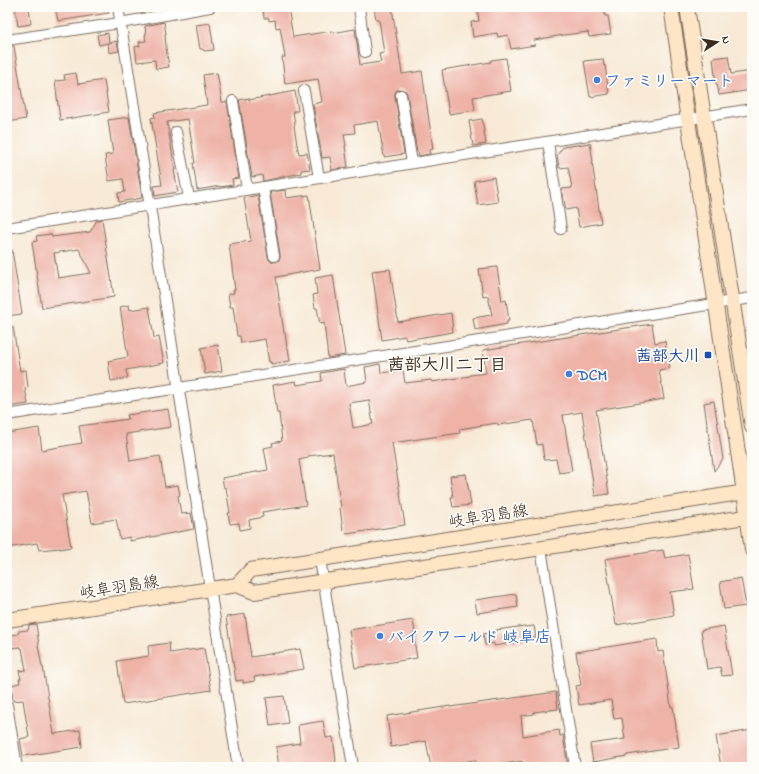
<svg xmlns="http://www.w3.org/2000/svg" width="759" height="774" viewBox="0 0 759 774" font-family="'Indie Flower','Klee One',sans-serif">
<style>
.building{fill:#eeb2a7;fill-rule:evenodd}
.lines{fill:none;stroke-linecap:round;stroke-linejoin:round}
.street-casing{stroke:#7d6d5e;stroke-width:12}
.secondary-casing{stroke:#7d6d5e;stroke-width:16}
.street{stroke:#fff;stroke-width:10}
.secondary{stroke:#fde5c5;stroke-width:14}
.shop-dot{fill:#3f7fe0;stroke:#fdfcf7;stroke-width:1.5}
.transit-dot{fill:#1a4fb4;stroke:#fdfcf7;stroke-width:1.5}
.labels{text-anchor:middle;stroke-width:3.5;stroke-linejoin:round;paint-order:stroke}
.shop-label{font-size:16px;font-weight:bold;fill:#366cbe;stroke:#fdfcf7;text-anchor:start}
.transit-label{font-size:16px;font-weight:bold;fill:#164399;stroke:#fdfcf7;text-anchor:end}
.street-label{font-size:16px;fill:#3b2a1e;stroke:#fdfcf7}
.neighbourhood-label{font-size:17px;font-weight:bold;fill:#3b2a1e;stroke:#fdfcf7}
</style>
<rect width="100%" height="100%" fill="#fdfcf7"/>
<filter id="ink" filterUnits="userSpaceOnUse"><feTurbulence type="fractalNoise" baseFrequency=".025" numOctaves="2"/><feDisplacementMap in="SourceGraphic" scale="8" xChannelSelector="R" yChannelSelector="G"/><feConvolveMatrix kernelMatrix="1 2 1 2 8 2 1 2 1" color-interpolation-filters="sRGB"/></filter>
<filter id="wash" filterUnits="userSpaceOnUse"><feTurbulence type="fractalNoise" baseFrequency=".012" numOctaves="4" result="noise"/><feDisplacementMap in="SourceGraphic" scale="16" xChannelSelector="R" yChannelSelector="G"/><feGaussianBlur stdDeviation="0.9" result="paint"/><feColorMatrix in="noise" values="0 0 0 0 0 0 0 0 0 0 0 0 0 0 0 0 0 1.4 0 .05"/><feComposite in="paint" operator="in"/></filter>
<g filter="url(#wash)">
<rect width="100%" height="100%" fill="#f7e9d5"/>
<g id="blocks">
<path class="building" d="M15,7h14l2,17 -13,2z
M55,7h53l1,6 -51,8z
M267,7h21l5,30 39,-6v2l23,-4 5,36 21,-3 -2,-8 5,-1 -5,-33h-3l-2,-13h18l10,67 20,-3 11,78 -4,1 1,4 -11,2 -1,-4h-1l-10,-58 -1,-3 -6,-2 -3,1 -2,3v3l9,58 -20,3 -6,-36 -24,4 1,8 -11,1 2,12h-1l3,21 -16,3 -2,-13 -8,1 -9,-54 9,-2 -4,-23 -33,5 -3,-27h3l-5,-30 -4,1 -1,-8 -6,1v-3h-5l-1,-10h4z
M477,7h25l1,5 35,-5h66l1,9h3l3,18 -22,3 -1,-5 -24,3 -30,5 1,5 -24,4 -3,-14 -10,2 -1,-4 -24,4 -2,-15 8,-1z
M164,22l2,12h-1l1,14 3,19 -13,2 -1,-9 -18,2 -2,-15 5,-1 -1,-4 7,-1 -1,-6h1l-1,-9z
M210,23l4,27 -10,1 -1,-2h-3l-4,-24z
M108,33l1,10 8,-2 2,10 -10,2 -1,-10 -9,2 -2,-10z
M7,46h7l12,73 -18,3 -1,-6z
M728,56l3,18 21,-3v19l-33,5 -2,-11h-1l-3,-26z
M506,58l5,33 -38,6 2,13 -26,4 -7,-44 49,-8v-2z
M603,59l1,7 1,-1 4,29 -19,3 -6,-36z
M76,73l2,11 26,-4 5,32 -49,8 -5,-39 10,-1 -1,-5z
M217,73l5,29h5l12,76 -7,1 1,6 -13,2v-1l-23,4 -4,-27h2l-7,-44 -21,3 8,48h-1l4,22 -23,4 -1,-10 8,-1 -11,-67 4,-1 -1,-4 53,-8 -4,-30z
M295,91l3,20h-5l2,14 -1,1 3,19 2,9 8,-1 3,16 -9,1v3l-38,8 -1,-6 -10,2 -13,-77 10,-2v2z
M129,117l13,81 -23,4 -1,-9 7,-1 -2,-13 -14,2 -3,-18 -1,-8 8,-1 -5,-34z
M482,119l4,25 -13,2 -4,-25z
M590,143l3,19h-1l3,20 6,41 -22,4 -3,-19 -10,2 -4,-21 10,-1 -4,-21 -9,1 -2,-13 6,-8z
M494,177l4,25 -20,3 -4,-24z
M285,190l1,8 23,-3 11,74 -44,8 8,56h1l2,15h1l2,13 -19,3v-2h-2l-4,-23 -24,4 -1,-7h-3l-4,-29h-3l-2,-13 6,-1 -1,-3h2l-6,-46 22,-3 -7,-43 14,-3 10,62 1,3 3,2h3l3,-1 2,-3v-3l-10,-63z
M102,219l12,78 -72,11 -10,-66 5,-1 -1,-5 15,-2 1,3 38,-5 7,-12zM79,249l12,24 -33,5 -4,-25z
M7,250h5l10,64 -15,2z
M497,267l5,34 4,-1 3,21h-2v3l-32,6 -2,-12 19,-3 -4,-19 -5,1 -4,-28z
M390,269l8,53 53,-9 2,19 -47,8 -1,-4 -23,4 -10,-69z
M333,275l12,80 -17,3 -4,-35 -4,1 -3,-16h-2l-2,-13 4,-1 -2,-16z
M129,305l1,5 19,-3 5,31 5,-1 5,26 -38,7 2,8 -17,3 -3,-20 20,-4 -8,-50z
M652,324l3,19 10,-2 5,27 -11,2 5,29 -68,11 13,84 -14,2 -13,-84 -19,3 9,56 -13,2 -3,-14 -12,1 -2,-16 -5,1 -4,-25 -35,5 -1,-2 -38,6 1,4 -68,10 13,82 -58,9 -4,-4 -3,-22h1l-8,-55 -25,3v2l-9,2 7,45 -44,7 1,5 -14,3 1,8 -10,2 -1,-7 -9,1 -2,-11h2l-4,-25h-2l-2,-10 46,-8 -4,-22 9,-2 -1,-3 10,-2 -3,-28h-2l-4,-28 23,-4 1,4 25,-4 -1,-8 23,-4 2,17 21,-4 -2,-15 15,-3 1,9 22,-3 2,13 26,-3 1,2 38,-6v-1l16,-2 -3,-23zM369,400l4,24 -20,4 -4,-25z
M7,327h6l7,44 6,-1 2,17 -3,1 3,16 -21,3z
M218,345l4,26 -17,3 -4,-26z
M714,401l9,58 -9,12 -10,-68z
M168,409l3,18 -45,7 4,27 30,-5 5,31 13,-2 2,10 -2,1 3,18 10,-1 3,16 -64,12v-4l-10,2 -4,-20 -24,4 -6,-32 -24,4 9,52 -11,2v-1l-21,2 -2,-7 -30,5v-32l3,-1 -3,-23v-59l32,-5 3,22 40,-7 -3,-17 49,-7 -1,-4z
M466,474l5,31 -18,2 -2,-10h2l-3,-21z
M663,550l2,8 23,-4 6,35 -24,3 4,23 -58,10 -11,-66z
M741,578l5,28 -22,3 -4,-27z
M516,594l2,13 -41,6 -2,-13z
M245,614l6,43 49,-8 4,20 -50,8 1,4 -12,2v-3l-7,1 -10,-64z
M413,620l2,13h-2l4,25 -62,10 -6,-38z
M36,624l3,21h-1l4,22h1l11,67 26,-4 2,17 -59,9 -3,-17 9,-2 -6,-37 -10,1 -2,-16 9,-2 -1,-4h2l-2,-8 7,-1 -4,-22h-2v-1l-8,1 -2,-13 8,-1 1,-3 9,-1 1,-5z
M525,626v1l9,-1 2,11 -9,1v3l-33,5v-3l-9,2 -2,-11 14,-2 -1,-2z
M724,626l8,49 -10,1 -2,-9 -13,2 -6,-39z
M657,639l1,13 5,-1 8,56h2l6,40 -52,8v1l-34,6 -3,-18 35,-5 -3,-21 -8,1 -3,-19 -32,5 -3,-19 5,-1 -5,-33z
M169,643l1,10 34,-5 7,42 -88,14 -6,-43 32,-5 -1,-10z
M556,692l2,17 -24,3v2l-13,2 2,20 36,-6 1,6 3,-1 5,32h-45l-1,-6 -35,6h-8v-3l-3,1 -1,-5 -44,7 -5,-26 -35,6 -4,-31 63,-10v1z
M284,696l4,27 -18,3 -4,-28z
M323,721l3,17 7,-1 3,24h-1l1,5 -7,1h-50l-3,-20 24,-4 -2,-18z
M752,730v37h-31l-5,-31z"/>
</g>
</g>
<g filter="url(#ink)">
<use href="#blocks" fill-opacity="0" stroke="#7d6d5e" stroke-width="1"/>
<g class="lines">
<g class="street-casing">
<path id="street" d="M118,7c42,253 79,507 120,760
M359,7l6,45
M7,40l113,-17 90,-16
M304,91l15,87
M401,95l11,68
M233,101l14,88
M176,132l13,66
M548,142l13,87
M263,187l11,69
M7,228l745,-119
M7,415l745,-117
M541,548l34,219
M320,559l33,208
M7,705l10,62"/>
</g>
<g class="secondary-casing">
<path id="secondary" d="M671,7l73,485 8,58
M687,7l65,420
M237,585l14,-15 501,-79
M7,620l230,-35 17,7 498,-76"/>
</g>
<use href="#street" class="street"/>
<use href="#secondary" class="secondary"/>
</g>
</g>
<g class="shop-dot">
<circle cx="597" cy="80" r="4"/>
<circle cx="569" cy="374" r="4"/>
<circle cx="380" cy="636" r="4"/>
</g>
<rect class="transit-dot" x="704" y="351" width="8" height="8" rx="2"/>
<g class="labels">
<g class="shop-label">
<text x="605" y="86">ファミリーマート</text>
<text x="577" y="380">DCM</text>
<text x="388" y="642">バイクワールド 岐阜店</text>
</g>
<g class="transit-label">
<text x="700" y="361">茜部大川</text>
</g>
<g class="street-label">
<text transform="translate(488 515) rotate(-9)" y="6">岐阜羽島線</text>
<text transform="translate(119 586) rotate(-9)" y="6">岐阜羽島線</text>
</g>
<g class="neighbourhood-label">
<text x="447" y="370">茜部大川二丁目</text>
</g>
</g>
<rect width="759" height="774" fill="none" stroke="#fdfcf7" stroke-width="24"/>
<g transform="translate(717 42) rotate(78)" stroke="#fdfcf7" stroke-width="3" paint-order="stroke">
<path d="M0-3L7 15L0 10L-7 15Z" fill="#3b2a1e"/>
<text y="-6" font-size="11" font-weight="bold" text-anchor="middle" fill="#3b2a1e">N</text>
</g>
</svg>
